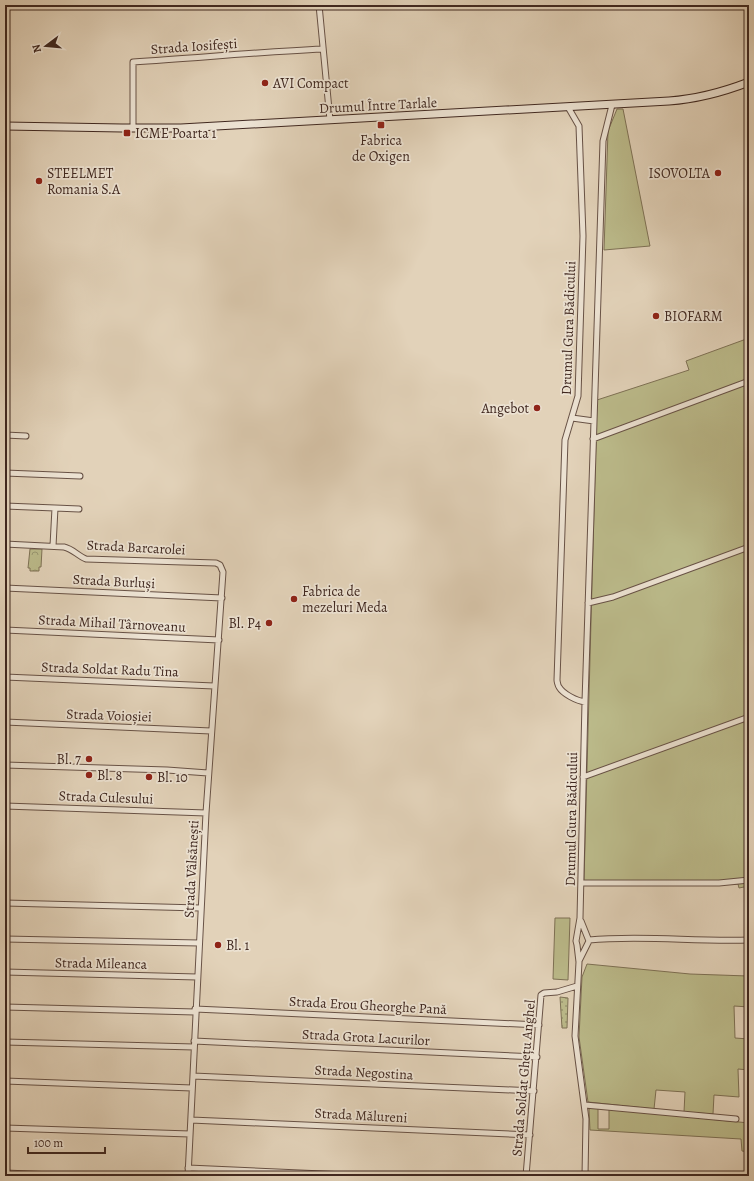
<svg xmlns="http://www.w3.org/2000/svg" width="754" height="1181" viewBox="0 0 754 1181" font-family="Alegreya,serif">
<style>
.green{fill:#bbba8a;stroke:#7e7155}
.forest{fill:url(#forest-crowns);stroke:#7e7155}
.park{fill:url(#park-dots);stroke:#7e7155}
.lines{fill:none;stroke-linecap:round;stroke-linejoin:round}
.minor-casing{stroke:#685246;stroke-width:7}
.secondary-casing{stroke:#402820;stroke-width:9}
.minor{stroke:#ece2d2;stroke-width:5}
.secondary{stroke:#ece2d2;stroke-width:7}
.poi-dot{fill:#8f2418;stroke:#ece2d2;stroke-width:1.5}
.labels{text-anchor:middle;stroke-width:3.5;stroke-linejoin:round;paint-order:stroke}
.street-label{font-size:14px;fill:#402820;stroke:#ece2d2}
.poi-label{font-size:14px;fill:#402820;stroke:#ece2d2;text-anchor:start}
</style>
<defs>
<pattern id="forest-crowns" width="20" height="18" patternUnits="userSpaceOnUse"><rect width="20" height="18" fill="#bbba8a"/><path d="M2 6a3 3 0 1 1 6 0M12 15a3 3 0 1 1 6 0" fill="none" stroke="#999770"/></pattern>
<pattern id="park-dots" width="8" height="8" patternUnits="userSpaceOnUse"><rect width="8" height="8" fill="#bbba8a"/><path d="M2 2h.1M6 6h.1" fill="none" stroke="#999770" stroke-width="1.8" stroke-linecap="round"/></pattern>
</defs>
<rect width="100%" height="100%" fill="#e2d2b9"/>
<filter id="stains"><feTurbulence type="fractalNoise" baseFrequency=".005" numOctaves="4"/><feColorMatrix values="0 0 0 0 .2 0 0 0 0 .09 0 0 0 0 .02 0 0 0 .5 -.17"/></filter>
<radialGradient id="worn" r=".72"><stop offset=".6" stop-color="#630" stop-opacity="0"/><stop offset="1" stop-color="#630" stop-opacity=".3"/></radialGradient>
<path class="green" d="M617,109h6l27,137 -46,4 4,-119z
M749,338v548l-10,2 -1,-4 -36,1 -118,-4 13,-481 92,-30 -3,-9z
M555,918h15l-2,62 -15,-1z
M587,964l103,10 58,2 1,31 -15,-1 1,32 14,1v31l-11,-1 1,28 -25,-2 -1,19 -29,-2 1,-20 -29,-2 -2,19 -66,-7 -9,-65 3,-60z
M594,1107l4,1v21h11v-20l140,14v29l-7,-1 -1,-12 -151,-9 -1,-21z"/>
<path class="forest" d="M30,549h12l-1,18h-2v4h-9v-3h-2z"/>
<path class="park" d="M560,997l8,1 -1,30h-5z"/>
<g class="lines">
<g class="minor-casing">
<path id="minor" d="M319,5l11,115
M568,107l11,19 4,110 -5,160 -13,44 -8,240c0,1 1,6 2,7 4,7 18,14 26,15
M133,128v-66c64,-4 126,-10 190,-13
M572,418l22,3
M5,435l21,1
M593,439l156,-58
M5,473l75,3
M5,506l50,2 -2,38
M55,508l24,1
M5,544l59,3c9,2 14,9 22,12l130,4 4,2 3,7 -17,241 -18,363
M5,588l217,10
M588,603l25,-6 136,-50
M5,630l214,10
M5,677l209,9
M5,722l206,9
M5,765l162,5 41,3
M583,777l166,-60
M5,806l201,7
M581,883h138l30,-3
M5,903l195,5
M5,939l194,4
M589,940c53,-5 107,2 160,0
M579,961l10,-20 -8,-20
M5,972l192,5
M5,1007l190,5
M195,1009l344,16
M194,1041l343,16
M5,1042l189,5
M193,1076l341,15
M5,1081l187,7
M585,1105l151,14
M191,1120l339,15
M5,1128l185,6
M188,1168l181,8
M5,1173l73,3
M526,1176l15,-181 3,-2 13,-1 20,-6
M585,1176l1,-57 -11,-83 4,-74 -2,-17 -1,-4 4,-23 5,-216 18,-561 9,-36"/>
</g>
<g class="secondary-casing">
<path id="secondary" d="M5,126l117,2h59l488,-27c28,-2 54,-9 80,-19"/>
</g>
<use href="#minor" class="minor"/>
<use href="#secondary" class="secondary"/>
</g>
<g class="poi-dot">
<circle cx="265" cy="83" r="4"/>
<rect x="377" y="121" width="8" height="8" rx="2"/>
<rect x="123" y="129" width="8" height="8" rx="2"/>
<circle cx="718" cy="173" r="4"/>
<circle cx="39" cy="181" r="4"/>
<circle cx="656" cy="316" r="4"/>
<circle cx="537" cy="408" r="4"/>
<circle cx="294" cy="599" r="4"/>
<circle cx="269" cy="623" r="4"/>
<circle cx="89" cy="759" r="4"/>
<circle cx="89" cy="775" r="4"/>
<circle cx="149" cy="777" r="4"/>
<circle cx="218" cy="945" r="4"/>
</g>
<g class="labels">
<g class="street-label">
<text transform="translate(194 46) rotate(-4)" y="5">Strada Iosifești</text>
<text transform="translate(378 105) rotate(-3)" y="5">Drumul Între Tarlale</text>
<text transform="translate(568 328) rotate(-88)" y="5">Drumul Gura Bădicului</text>
<text transform="translate(136 547) rotate(3)" y="5">Strada Barcarolei</text>
<text transform="translate(114 581) rotate(3)" y="5">Strada Burluși</text>
<text transform="translate(112 623) rotate(3)" y="5">Strada Mihail Târnoveanu</text>
<text transform="translate(110 669) rotate(2)" y="5">Strada Soldat Radu Tina</text>
<text transform="translate(109 715) rotate(2)" y="5">Strada Voioșiei</text>
<text transform="translate(106 797) rotate(2)" y="5">Strada Culesului</text>
<text transform="translate(571 819) rotate(-89)" y="5">Drumul Gura Bădicului</text>
<text transform="translate(191 869) rotate(-87)" y="5">Strada Vâlsănești</text>
<text transform="translate(101 963) rotate(1)" y="5">Strada Mileanca</text>
<text transform="translate(368 1005) rotate(3)" y="5">Strada Erou Gheorghe Pană</text>
<text transform="translate(366 1037) rotate(3)" y="5">Strada Grota Lacurilor</text>
<text transform="translate(364 1072) rotate(3)" y="5">Strada Negostina</text>
<text transform="translate(523 1078) rotate(-85)" y="5">Strada Soldat Ghețu Anghel</text>
<text transform="translate(361 1115) rotate(3)" y="5">Strada Mălureni</text>
</g>
<g class="poi-label">
<text x="273" y="88">AVI Compact</text>
<text x="135" y="138">ICME Poarta 1</text>
<text x="381" y="145" text-anchor="middle">Fabrica<tspan x="381" dy="16">de Oxigen</tspan></text>
<text x="47" y="178">STEELMET<tspan x="47" dy="16">Romania S.A</tspan></text>
<text x="710" y="178" text-anchor="end">ISOVOLTA</text>
<text x="664" y="321">BIOFARM</text>
<text x="529" y="413" text-anchor="end">Angebot</text>
<text x="302" y="596">Fabrica de<tspan x="302" dy="16">mezeluri Meda</tspan></text>
<text x="261" y="628" text-anchor="end">Bl. P4</text>
<text x="81" y="764" text-anchor="end">Bl. 7</text>
<text x="97" y="780">Bl. 8</text>
<text x="157" y="782">Bl. 10</text>
<text x="226" y="950">Bl. 1</text>
</g>
</g>
<rect width="754" height="1181" fill="none" stroke="#e2d2b9" stroke-width="20"/>
<rect x="6" y="6" width="742" height="1169" fill="none" stroke="#402820" stroke-width="2"/>
<rect x="10" y="10" width="734" height="1161" fill="none" stroke="#402820"/>
<g transform="translate(46 46) rotate(254)" stroke="#ece2d2" stroke-width="3" paint-order="stroke">
<path d="M0-3L7 15L0 10L-7 15Z" fill="#402820"/>
<text y="-6" font-size="11" font-weight="bold" text-anchor="middle" fill="#402820">N</text>
</g>
<path d="M28 1147v6h77v-6" fill="none" stroke="#402820" stroke-width="2"/>
<text x="34" y="1147" font-size="12" fill="#402820" stroke="#ece2d2" stroke-width="3" paint-order="stroke">100 m</text>
<rect width="100%" height="100%" filter="url(#stains)"/>
<rect width="100%" height="100%" fill="url(#worn)"/>
</svg>
